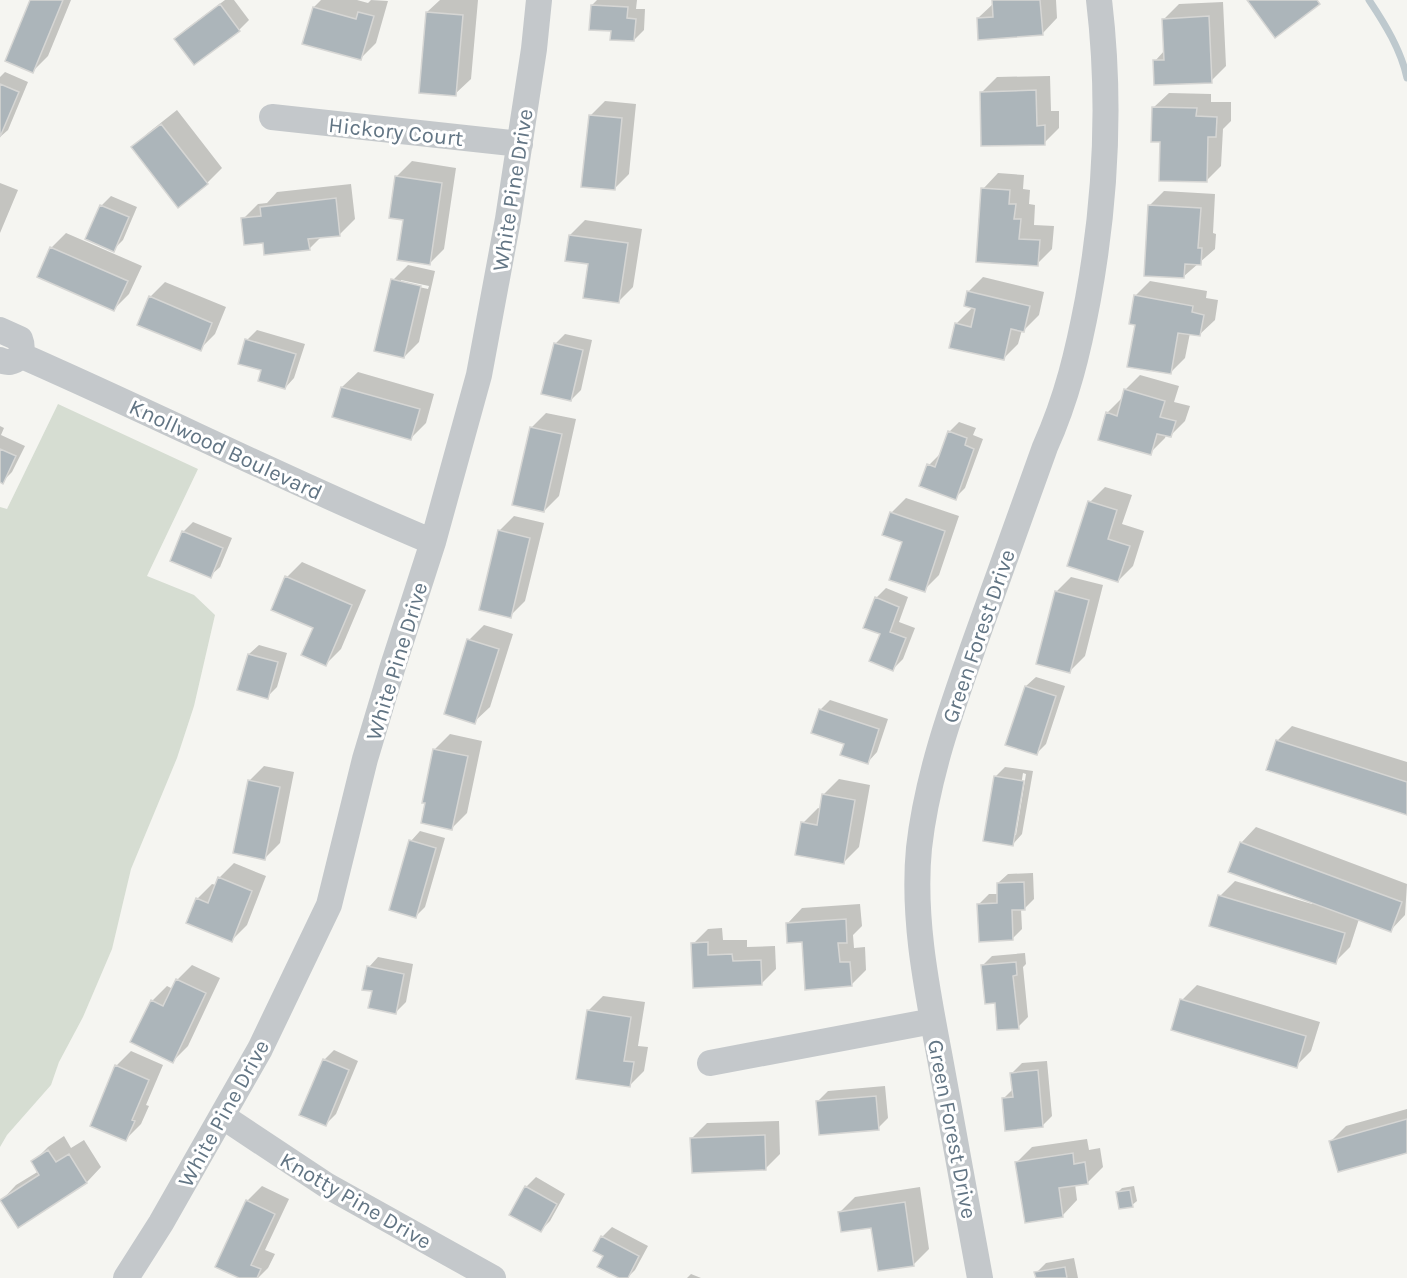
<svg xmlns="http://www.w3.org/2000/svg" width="1407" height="1278" viewBox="0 0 1407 1278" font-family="Karla,sans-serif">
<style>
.green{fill:#d6ddd2}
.shadow{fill:#0003;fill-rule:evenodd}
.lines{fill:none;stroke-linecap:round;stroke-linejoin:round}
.stream{stroke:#bec9ce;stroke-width:7}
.building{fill:#acb5ba;stroke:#d6d6d4;stroke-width:1.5}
.street{stroke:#c4c8cb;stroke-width:26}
.labels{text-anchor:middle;stroke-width:6;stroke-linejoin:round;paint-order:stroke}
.street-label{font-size:22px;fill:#627584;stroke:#fff}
</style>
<rect width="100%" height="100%" fill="#f5f5f1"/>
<path class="green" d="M58,404l140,65 -51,107 47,19 21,20 -21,91 -17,52 -46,111 -19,80 -29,68 -24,45 -8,23 -44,50 -7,12v-640l7,2z"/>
<path class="shadow" d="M32,0h39l-23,56 -15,15z
M225,0h9l15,20 -10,10 -45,33 -18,-24 10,-10z
M321,0h36l11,3 3,-3 17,1 -12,42 -15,15 -47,-51z
M440,0h38l-7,79 -16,15 -28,-82z
M597,0h40l-1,9h9l-1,21 -10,10 -22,-10 -20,-25z
M993,0h63l1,18 -15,16 -64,-16 16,-15z
M1223,2l3,64 -15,15 -56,-20 10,-11 -1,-31 15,-15z
M5,72l23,10 -20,48 -8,7v-60z
M1050,76l1,35h8v17l-15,15 -62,-51 15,-15z
M1169,93l42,1v8h20v19l-8,8 -2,37 -15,15 -45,-40 -8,-33z
M605,101l31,3 -7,70 -15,15 -24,-73z
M177,110l45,58 -15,15 -74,-35 15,-15z
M412,161l44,7 -12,81 -15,15 -24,-45 -8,-43z
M998,173l26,2 -1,14 7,1 -1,14 6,1 -1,20 20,1 -2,23 -15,15 -54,-75z
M0,183l18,7 -18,43z
M351,184l4,35 -15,15 -18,2 -13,13 -45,-8 -21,-22 15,-15 9,-1 10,-11z
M1164,191l51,3 -2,39 3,1 -1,15 -32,28 -34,-71z
M111,196l26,11 -14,33 -10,10 -12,-44z
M585,220l57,9 -9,58 -15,15 -48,-67z
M66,233l76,33 -13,28 -15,15 -63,-61z
M408,265l27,6 -16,71 -15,15 -11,-77zM401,280l28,6 -1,3 -27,-6z
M983,277l61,15 -5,23 -15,15h-2l-4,14 -15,15 -47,-35 17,-17 -5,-15z
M1150,281l57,10 -1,7 12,2 -3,20 -16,15 -9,-2 -5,25 -15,15 -34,-50 -1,-27z
M165,282l61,25 -11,27 -15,15 -50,-52z
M257,330l48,14 -11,34 -9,10 -22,-19 -16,-29z
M565,334l27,6 -11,50 -10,10 -16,-56z
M358,372l76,22 -8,29 -15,15 -77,-22 8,-29z
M1140,375l39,11 -5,16 16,4 -5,15 -15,15 -4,-1 -1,3 -15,15 -43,-40 16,-16 2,-7z
M546,413l30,6 -17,77 -15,15 -13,-83z
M959,422l17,6 -3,7 10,4 -18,49 -10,10 -26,-33 10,-10 2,1 8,-24z
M0,426l4,2 -3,7 24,11 -13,26 -10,10 -2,-1z
M1105,487l27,8 -10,29 22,7 -11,35 -15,15 -28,-79z
M906,498l53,18 -20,59 -15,15 -33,-77z
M514,516l30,7 -19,78 -15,15 -11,-85z
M193,522l39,16 -12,29 -10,9 -27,-44z
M302,562l64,28 -25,59 -15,15 -11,-37 -28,-50z
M1071,577l32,8 -18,71 -15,15 -14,-79z
M886,588l22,9 -9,25 16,6 -12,31 -10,10 -11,-35 -6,-36z
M484,625l29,9 -23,73 -16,15 -5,-82z
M259,645l28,8 -10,34 -10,10 -18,-43z
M1036,677l29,9 -19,58 -10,10 -29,-10 19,-58z
M830,700l58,19 -11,33 -9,10 -22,-19 -26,-33z
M1292,726l115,36v52l-130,-73z
M450,734l32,7 -15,72 -15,15 -25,-26h-3l11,-53z
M264,766l30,6 -14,71 -15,15 -16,-77z
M1005,767l28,4 -11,63 -9,10 -18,-67zM1023,773l3,1 -10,61h-3z
M839,779l31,6 -11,62 -15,15 -41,-39 15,-15 3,1 3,-15z
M1256,827l151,57 -2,31 -15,16 -31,-12 -9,28 -15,15 -115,-66 15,-15 77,23 1,-2 -72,-59z
M420,831l25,7 -20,69 -10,10 -4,-76z
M234,863l32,13 -19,49 -15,15 -35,-41 15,-15 4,1 3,-7z
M1033,873l1,26 -10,10h-3l1,20 -10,10 -33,-35 10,-10h9v-11l10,-9z
M860,904l2,22 -9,9 1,13 11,-1 1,23 -15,15 -64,-61 15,-16z
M722,928l1,12h24v7l28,-1 1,23 -15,15 -66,2 -2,-42 15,-15z
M1025,953l1,11 -3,3 5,50 -10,10 -22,-26 -13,-36 9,-9z
M378,957l35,7 -7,38 -10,10 -27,-45z
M192,965l28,13 -32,68 -15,15 -21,-60 15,-15 6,3 4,-9z
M1197,985l123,37 -9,29 -15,15 -114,-66z
M603,996l42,6 -7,44 10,1 -4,24 -15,15 -41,-75z
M334,1050l24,11 -22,53 -10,10 -2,-64z
M131,1051l32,14 -17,40 3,1 -8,18 -15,15 -10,-73z
M1047,1061l5,55 -10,10 -39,-27 11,-11 -2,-15 10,-10z
M885,1086l3,32 -10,10 -60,-27 10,-10z
M1407,1109v42l-76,-10 15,-15z
M779,1121l1,33 -15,15 -73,-31 15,-15z
M64,1136l7,12 13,-8 17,27 -14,15 -69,44 -16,-26 14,-15 23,-14 -6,-9 15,-15z
M1087,1139l2,11 11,-2 3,19 -15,15 -13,2 2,16 -15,16 -45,-54 15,-15z
M536,1177l29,17 -15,27 -9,9 -15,-43z
M262,1186l27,13 -24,51 10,4 -7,14 -10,10h-16l5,-77z
M1134,1186l3,15 -5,4 -14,-13 4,-4z
M920,1187l9,62 -15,15 -35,5 -6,-43 -33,-14 15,-15z
M612,1227l36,19 -13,24 -8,8h-5l-17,-22 -3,-19z
M1074,1258l4,20h-41l-1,-5 10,-10z
M691,1274l10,4h-14z"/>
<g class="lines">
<path class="stream" d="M1369,0c16,24 32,50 38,78"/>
</g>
<path class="building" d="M30,0h33l-30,73 -28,-12z
M992,0h48l3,35 -65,5 -1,-22 16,-1z
M1247,0h70l3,4 -45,34z
M220,4l20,27 -46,34 -20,-26z
M591,5l37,2 -1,11 9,1 -2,22 -24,-1 1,-9 -22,-1z
M313,7l43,12 2,-7 16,4 -13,44 -59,-16z
M426,12l37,3 -7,81 -37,-3z
M1209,16l3,67 -58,2 -1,-25h11l-2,-41z
M0,84l19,8 -19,45z
M1036,90l1,36 8,-1v20l-64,1 -1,-54z
M1152,107l45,1 -1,8 21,1 -1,20h-8l-1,45 -48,-1 1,-39h-9z
M589,115l33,3 -7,72 -34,-3z
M161,124l47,60 -30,24 -47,-61z
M395,176l47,7 -12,82 -33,-5 6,-40 -14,-2z
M981,188l29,2 -1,14h7l-2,15h7l-2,20 21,1 -2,26 -62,-4z
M336,198l4,38 -32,3 2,11 -46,5 -1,-12 -19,2 -3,-27 20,-2 -1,-9z
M100,205l29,12 -15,35 -29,-13z
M1148,205l53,3 -3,40h4l-1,17 -16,-1 -1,14 -40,-2z
M569,235l59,8 -9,60 -36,-5 5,-34 -23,-3z
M50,247l78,34 -14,30 -77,-34z
M391,279l30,7 -17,72 -30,-7z
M967,291l63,15 -6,26 -13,-3 -7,31 -55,-12 6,-25 16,4 4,-18 -11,-3z
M1134,295l59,11 -1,6 12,3 -4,21 -22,-3 -7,41 -44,-7 8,-42 -6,-1z
M149,296l63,27 -11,28 -64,-26z
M245,339l51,15 -11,35 -27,-8 3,-11 -23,-6z
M554,343l29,7 -12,51 -30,-7z
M341,387l79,22 -9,31 -79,-23z
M1124,389l41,12 -5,16 16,4 -5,16 -14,-3 -6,21 -53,-15 8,-28 11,4z
M530,427l32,7 -18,78 -32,-7z
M948,431l19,7 -2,7 9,4 -18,51 -37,-14 8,-22 8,3z
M0,449l16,7 -13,28 -3,-2z
M1088,501l29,9 -9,29 22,7 -12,36 -51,-16z
M890,512l55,19 -20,61 -36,-12 13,-38 -20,-7z
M498,530l32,8 -19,80 -32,-8z
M182,531l41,17 -12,30 -41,-17z
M285,576l67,29 -26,61 -25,-11 12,-27 -42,-18z
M1055,591l34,9 -19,73 -34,-9z
M875,597l24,10 -9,25 16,6 -13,33 -24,-10 11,-27 -17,-6z
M467,639l32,10 -24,75 -31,-10z
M248,654l30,8 -10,37 -31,-9z
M1025,686l31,10 -19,59 -32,-10z
M819,709l60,20 -11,35 -28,-9 4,-11 -33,-11z
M1276,740l131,42v33l-141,-45z
M433,749l35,7 -16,74 -31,-7 4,-20h-3z
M994,776l30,5 -11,65 -30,-5z
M248,780l32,7 -15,73 -32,-7z
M822,794l33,6 -11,64 -49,-9 6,-33 16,3z
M409,840l27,8 -20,70 -27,-8z
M1240,842l162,60 -11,30 -163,-60z
M218,877l34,14 -20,51 -46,-19 10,-25 12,5z
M1024,882l1,28h-13l1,30 -34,2 -2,-38 20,-1v-20z
M1218,895l127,38 -9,31 -127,-38z
M846,919l1,24h-9l2,19h10l2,24 -47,4 -3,-48 -15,1 -1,-20z
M708,942v13l24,-1 1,7 28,-1 1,25 -69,3 -2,-45z
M1016,962l1,13 -4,1 6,53 -22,1 -2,-27 -10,1 -4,-39z
M367,966l37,8 -8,40 -28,-6 4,-17 -10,-1z
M176,979l30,14 -33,70 -43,-21 21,-42 12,6z
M1180,999l126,37 -9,32 -126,-38z
M587,1010l44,7 -7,44 10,1 -4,25 -54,-8z
M323,1059l26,11 -23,56 -27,-11z
M115,1065l34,15 -17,40 3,1 -9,20 -36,-15z
M1038,1070l5,57 -38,4 -3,-33 11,-1 -3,-24z
M876,1096l3,34 -60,5 -3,-34z
M1407,1119v34l-69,19 -9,-31z
M765,1135l1,35 -74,3 -2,-35z
M48,1150l8,12 13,-8 18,29 -69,45 -18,-28 39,-25 -8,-14z
M1073,1153l1,11 11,-2 3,22 -29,4 4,29 -38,6 -10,-61z
M525,1186l32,18 -16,28 -32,-17z
M1130,1190l3,17 -14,2 -3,-17z
M246,1200l29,14 -24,51 10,4 -4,9h-18l-24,-11z
M905,1202l9,64 -36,5 -7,-43 -30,4 -3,-20z
M601,1236l38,20 -11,22h-9l-22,-11 6,-11 -10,-5z
M1065,1267l2,11h-31l-2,-6z"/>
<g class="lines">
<path class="street" d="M272,117l248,27
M0,330l20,9c6,15 -5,28 -20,21
M20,355c139,61 274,129 413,187
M710,1063l223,-42
M222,1116l104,69 167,93
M126,1278l35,-55 99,-174 69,-144 36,-146 27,-90 41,-127 46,-167 29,-156 26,-170 5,-49
M980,1278c-13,-71 -26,-143 -39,-214 -13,-70 -29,-144 -22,-216 8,-72 33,-141 57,-209 23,-64 46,-128 69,-192 22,-49 33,-95 43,-148 18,-99 23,-199 11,-299"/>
</g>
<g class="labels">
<g class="street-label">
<text transform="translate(396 131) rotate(6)" y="8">Hickory Court</text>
<text transform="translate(512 190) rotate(-81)" y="8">White Pine Drive</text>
<text transform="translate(226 449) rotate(25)" y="8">Knollwood Boulevard</text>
<text transform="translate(978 636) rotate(-71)" y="8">Green Forest Drive</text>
<text transform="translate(396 661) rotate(-73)" y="8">White Pine Drive</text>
<text transform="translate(223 1113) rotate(-61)" y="8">White Pine Drive</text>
<text transform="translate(953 1129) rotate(79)" y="8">Green Forest Drive</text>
<text transform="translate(356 1200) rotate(30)" y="8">Knotty Pine Drive</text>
</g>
</g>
</svg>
